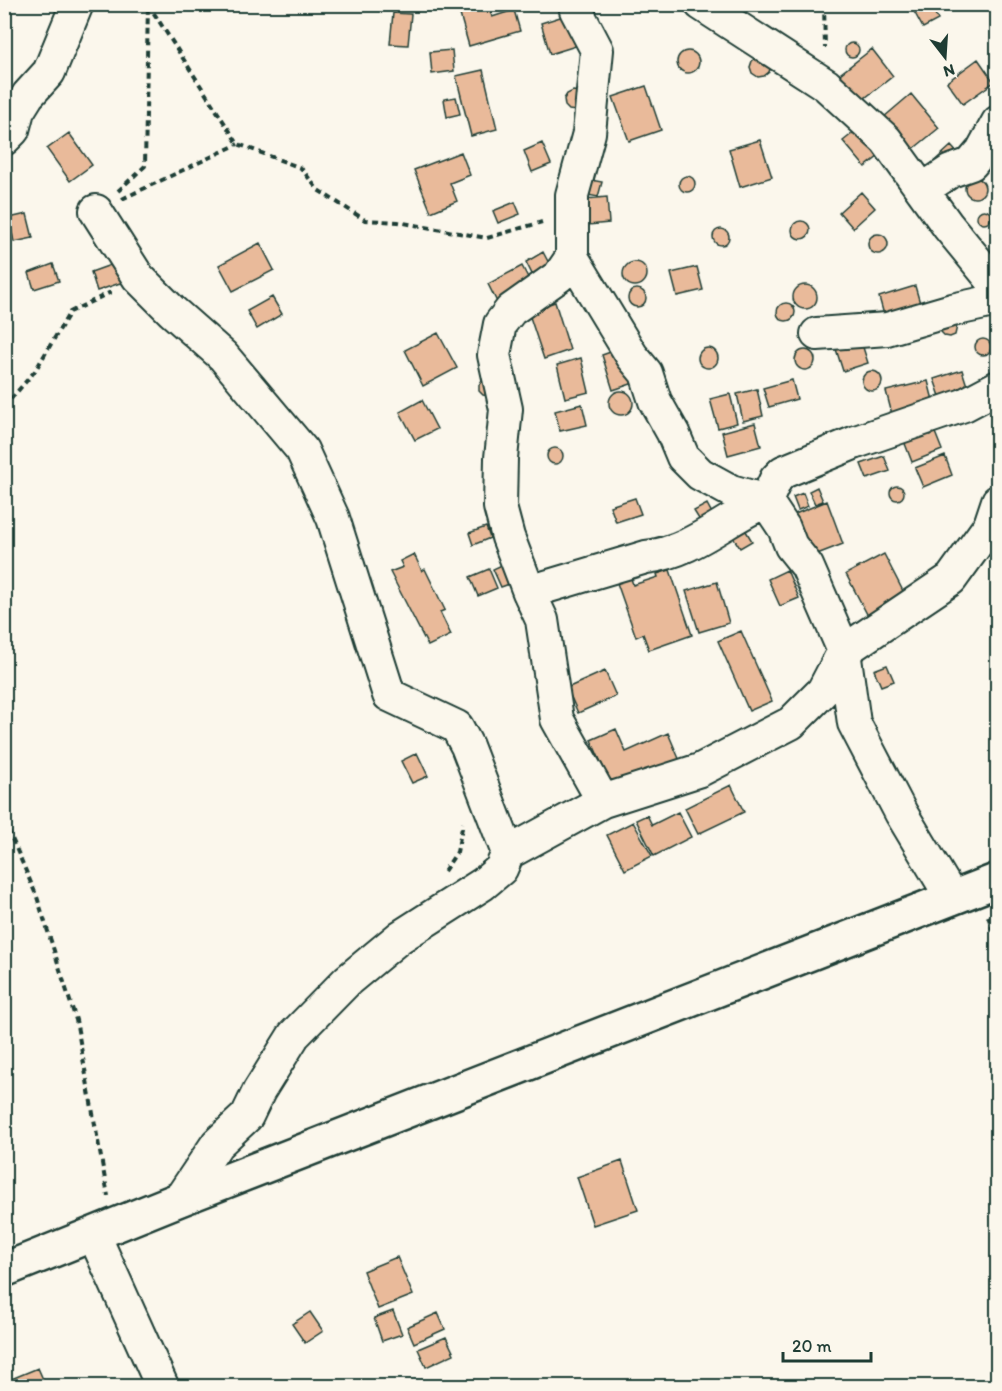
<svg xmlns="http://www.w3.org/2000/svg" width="1002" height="1391" viewBox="0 0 1002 1391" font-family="Itim,sans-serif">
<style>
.building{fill:#e9ba9a;stroke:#1f3d34;stroke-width:1.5}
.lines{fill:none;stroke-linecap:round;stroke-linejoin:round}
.street-casing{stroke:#1f3d34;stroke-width:36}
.secondary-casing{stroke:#1f3d34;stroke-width:38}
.path{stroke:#1f3d34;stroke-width:4;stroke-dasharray:6 4.5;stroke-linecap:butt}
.street{stroke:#fbf7ec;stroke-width:32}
.secondary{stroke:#fbf7ec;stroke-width:33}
</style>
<rect width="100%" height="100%" fill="#fbf7ec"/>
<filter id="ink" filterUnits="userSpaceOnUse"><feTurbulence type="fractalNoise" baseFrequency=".0167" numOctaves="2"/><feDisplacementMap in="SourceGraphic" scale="12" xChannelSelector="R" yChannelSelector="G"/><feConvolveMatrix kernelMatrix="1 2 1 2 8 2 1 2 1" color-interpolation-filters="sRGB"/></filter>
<g filter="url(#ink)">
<path class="building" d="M457,4h31l4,13 22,-7 6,21 -51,15z
M910,4h20l8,16 -15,8z
M393,13l18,1 -3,31 -18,-1z
M570,14l9,31 -29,9 -9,-31z
M845 50a7 7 0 1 1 14 0a7 7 0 1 1-14 0Z
M872,49l21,27 -32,25 -21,-27z
M452,50l2,21 -22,3 -2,-22z
M677 62a11 11 0 1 1 22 0a11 11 0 1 1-22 0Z
M757,57l14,9 -2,6 -5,4 -6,1 -6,-4 -2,-6 2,-6z
M978,59l16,23 -31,22 -16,-22z
M483,70l14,59 -26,7 -15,-60z
M646,86l15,44 -32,11 -16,-44z
M573,91l6,1 -3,19 -7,-1 -4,-4 -1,-7 3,-5z
M911,94l28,34 -27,22 -28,-33z
M456,97l4,17 -13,3 -3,-18z
M858,129l21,27 -14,11 -22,-26z
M69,133l23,32 -22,16 -23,-32z
M760,140l12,37 -32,10 -11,-38z
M542,143l9,21 -19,8 -8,-21z
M951,146l9,10 -22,19 -8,-10z
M461,152l9,23 -20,8 7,18 -26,11 -17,-42z
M679 184a8 8 0 1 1 16 0a8 8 0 1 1-16 0Z
M965 188a10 10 0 1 1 20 0a10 10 0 1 1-20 0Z
M591,180l11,2 -4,15 -10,-2z
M861,192l14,16 -22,20 -14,-16z
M607,197l2,26 -21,2 -2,-26z
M515,202l5,12 -22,9 -5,-12z
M977 217a7 7 0 1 1 14 0a7 7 0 1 1-14 0Z
M27,214l6,24 -19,4 -5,-24z
M792 230a9 9 0 1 1 18 0a9 9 0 1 1-18 0Z
M4,224l6,22 -6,2z
M713 237a8 8 0 1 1 16 0a8 8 0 1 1-16 0Z
M868 244a10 10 0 1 1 20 0a10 10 0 1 1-20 0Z
M260,243l14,27 -41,21 -14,-26z
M543,252l10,19 -18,9 -9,-18z
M623 274a12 12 0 1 1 24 0a12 12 0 1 1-24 0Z
M116,263l7,19 -26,9 -6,-19z
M53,264l6,17 -25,8 -5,-16z
M522,266l12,23 -35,17 -11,-22z
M697,267l6,23 -26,6 -6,-23z
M793 297a12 12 0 1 1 24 0a12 12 0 1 1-24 0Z
M915,286l7,24 -36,12 -7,-25z
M628 298a9 9 0 1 1 18 0a9 9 0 1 1-18 0Z
M272,297l10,17 -25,15 -10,-18z
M555,302l15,48 -26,9 -16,-48z
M777 312a9 9 0 1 1 18 0a9 9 0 1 1-18 0Z
M954,322l3,4 -2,9 -5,2 -5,-1 -4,-4v-5z
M438,333l19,35 -34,18 -18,-36z
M860,338l8,25 -25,8 -8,-25z
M975 347a8 8 0 1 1 16 0a8 8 0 1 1-16 0Z
M622,348l12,35 -21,7 -11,-35z
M698 358a10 10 0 1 1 20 0a10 10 0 1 1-20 0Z
M795 360a10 10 0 1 1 20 0a10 10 0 1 1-20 0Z
M581,358l8,34 -24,6 -8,-33z
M962,370l7,22 -27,10 -8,-23z
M862 381a10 10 0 1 1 20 0a10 10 0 1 1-20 0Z
M488,377l1,19 -6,-1 -4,-4v-6l3,-5z
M792,380l5,19 -28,8 -6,-19z
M928,381l7,27 -42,10 -7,-27z
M757,389l6,27 -20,5 -6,-27z
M609 403a12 12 0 1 1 24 0a12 12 0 1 1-24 0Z
M730,394l7,29 -19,5 -8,-29z
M422,400l15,29 -22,11 -15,-28z
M582,404l5,21 -27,6 -5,-20z
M755,423l6,23 -33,9 -6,-23z
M934,430l8,20 -30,12 -8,-21z
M547 456a8 8 0 1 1 16 0a8 8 0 1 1-16 0Z
M884,456l6,15 -23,8 -6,-15z
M945,456l7,19 -29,12 -8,-19z
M890 493a7 7 0 1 1 14 0a7 7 0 1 1-14 0Z
M817,487l6,14 -8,3 -6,-13z
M803,493l5,13 -10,4 -5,-13z
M635,498l6,16 -25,8 -6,-16z
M827,501l16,43 -31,12 -17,-42z
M707,504l7,13 -12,7 -8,-13z
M743,526l9,15 -12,7 -9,-14z
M486,527l4,11 -17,7 -4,-12z
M414,554l8,17 3,-2 20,41 -5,2 11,23 -23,11 -38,-74 13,-5 -3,-6z
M884,554l22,43 -38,19 -22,-42z
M504,564l8,19 -11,4 -8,-18z
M489,569l8,19 -19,8 -8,-19z
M670,570l22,65 -43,15 -6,-16 -7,3 -19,-54 14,-5 2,7 25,-8 -1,-3z
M787,570l12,28 -19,8 -12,-27z
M717,582l12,41 -30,9 -13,-41z
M741,631l31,70 -23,10 -31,-70z
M887,665l7,16 -13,5 -7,-16z
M605,671l11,25 -38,17 -11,-25z
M616,729l10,23 42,-19 12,28 -66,30 -23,-51z
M417,753l11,23 -16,7 -11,-22z
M731,785l13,27 -46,22 -13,-26z
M678,812l13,25 -37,19 -18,-36 11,-5 5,10z
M633,822l19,34 -27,14 -18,-35z
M622,1161l16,49 -45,15 -16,-48z
M397,1257l16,38 -35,14 -15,-38z
M393,1311l9,23 -20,7 -8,-23z
M310,1312l13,19 -18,12 -13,-19z
M438,1313l7,16 -31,14 -7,-16z
M446,1337l8,17 -28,13 -8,-18z
M38,1368l8,18h-42v-4z"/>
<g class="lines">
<g class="street-casing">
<path id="street" d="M579,4l-3,6 21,40 -8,83 -17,62v62l60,99 14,17 9,28 18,32 10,24 17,17 31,17 35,10 18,27 7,18 16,20 37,85 10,72 47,90 51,85
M701,4l125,81 60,55 62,86 50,61
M4,139l9,-9 5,-19 10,-16 21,-23 28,-68
M922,190l29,-19 20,-7 11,-13 16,-29
M96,211l42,66 34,34 51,45 79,94 31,68 56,177 68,32 10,19 41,107
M572,257l-13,19 -48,34 -11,14 -6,31 12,54 -5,49 -1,49 8,30 21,55 13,28 15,99 46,82
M817,334l70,-5 65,-19 46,-10
M529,592l117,-35c46,-5 79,-38 120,-56l10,-22 7,-7 73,-30 108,-37 34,-18
M180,1199l37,-55 30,-28 12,-25 35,-56 54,-55 52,-43 83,-53 18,-15 7,-16 95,-52 97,-31 91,-47 32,-32 21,-40 107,-72 39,-54 8,-24
M94,1235l68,151"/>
</g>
<g class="secondary-casing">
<path id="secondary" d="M4,1270l176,-71 818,-319"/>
</g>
<path class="path" d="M148,4l90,140 63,24 17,22 47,30 33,2 89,16 55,-16
M824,4l1,44
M118,191l27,-25 3,-162
M122,199l116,-55
M4,407l31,-36 35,-59 41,-20
M4,820l33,77 39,123 32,176
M444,871l13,-19 6,-29
M988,916l10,29"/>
<use href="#street" class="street"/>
<use href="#secondary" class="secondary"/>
</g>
</g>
<rect width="1002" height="1391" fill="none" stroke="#fbf7ec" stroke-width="24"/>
<rect x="12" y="12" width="978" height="1367" fill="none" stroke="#1f3d34" stroke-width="2" filter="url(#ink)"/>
<g transform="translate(945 57) rotate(163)" stroke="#fbf7ec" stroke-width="4.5" paint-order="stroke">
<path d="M0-4.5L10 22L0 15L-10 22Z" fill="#1f3d34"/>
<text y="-9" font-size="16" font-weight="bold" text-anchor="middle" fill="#1f3d34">N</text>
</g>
<path d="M783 1352v9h88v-9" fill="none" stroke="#1f3d34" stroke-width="3"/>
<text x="792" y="1352" font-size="18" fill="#1f3d34" stroke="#fbf7ec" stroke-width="4.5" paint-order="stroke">20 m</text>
</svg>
